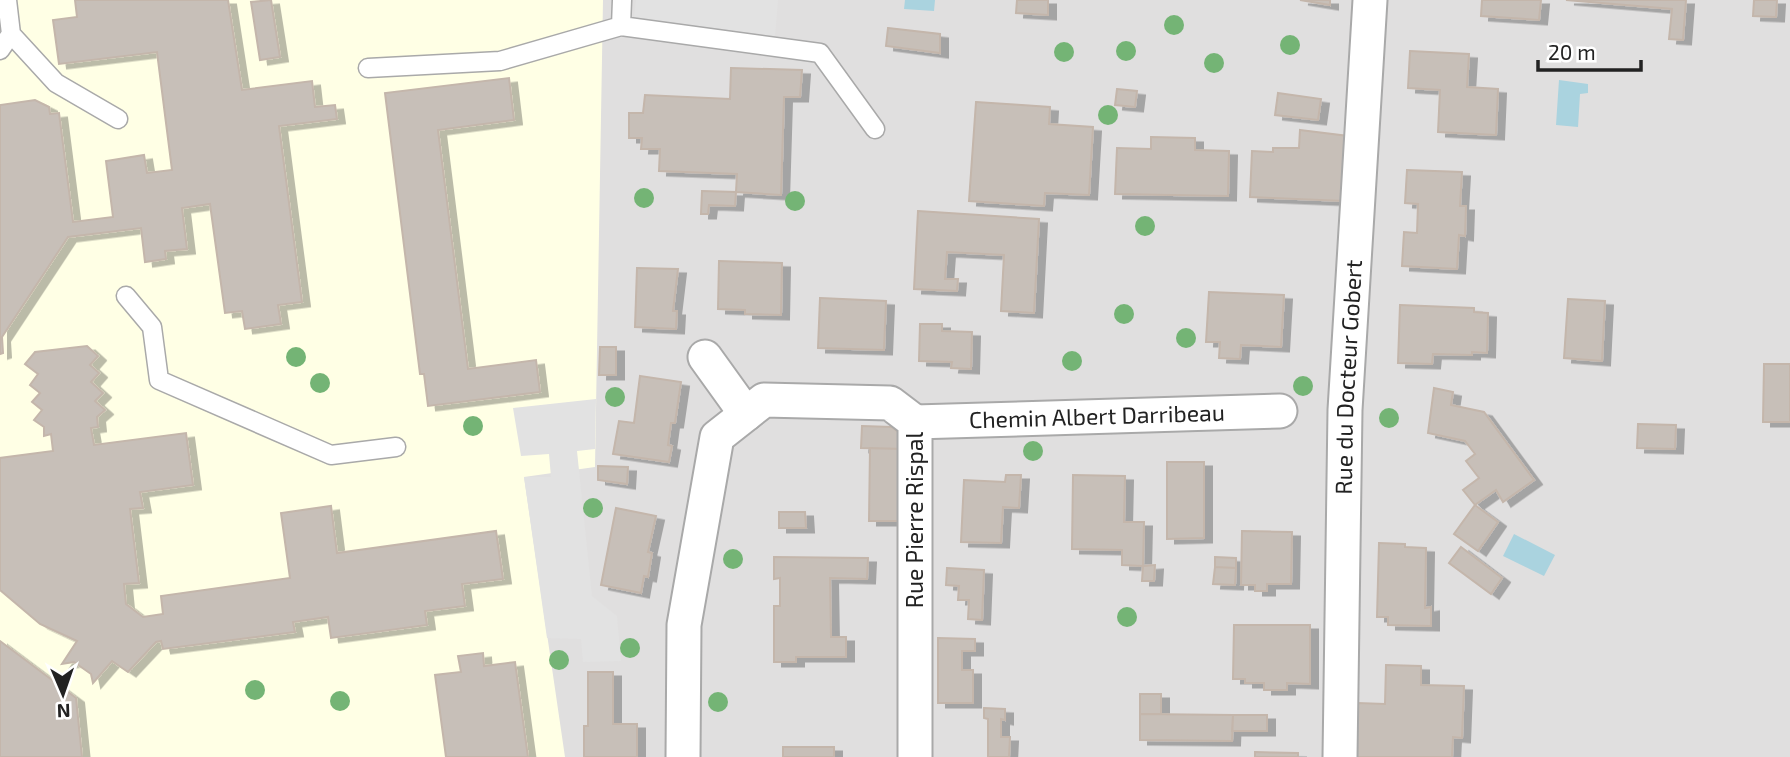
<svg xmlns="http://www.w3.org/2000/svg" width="1790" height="757" viewBox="0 0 1790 757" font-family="'Exo 2',sans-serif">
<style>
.residential{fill:#e0dfdf}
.education{fill:#ffffe5}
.parking{fill:#e2e2e2}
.water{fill:#aad3df}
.building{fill:#c7bfb8;stroke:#c4b6ab;stroke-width:2;filter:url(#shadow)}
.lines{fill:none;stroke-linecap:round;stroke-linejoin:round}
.lane-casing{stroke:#a9a9a9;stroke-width:21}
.street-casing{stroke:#a9a9a9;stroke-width:37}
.lane{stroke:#fff;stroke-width:18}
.street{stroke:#fff;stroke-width:33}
.tree{fill:#74b475}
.labels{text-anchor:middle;stroke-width:5;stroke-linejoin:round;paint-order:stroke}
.street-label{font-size:23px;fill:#222;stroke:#fff}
</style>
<defs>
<filter id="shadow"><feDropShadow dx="8" dy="4.5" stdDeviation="0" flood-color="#0004"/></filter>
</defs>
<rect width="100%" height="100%" fill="#f2efe9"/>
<path class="residential" d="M0,0h1790v757h-1790z"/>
<path class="education" d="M0,0h603l-8,467 -71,10 41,280h-565z"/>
<path class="parking" d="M636,0h142l-3,36 -141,-18z
M596,399l-1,50 -18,2 15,145 25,20 4,45 -38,1 -2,-23 -34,-1 -23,-161h27l-2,-23 -28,2 -8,-48z"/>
<path class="water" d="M905,0h30l-1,11 -30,-2z
M1559,80l29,4v9l-8,1 -2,33 -22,-2z
M1514,534l41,21 -11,21 -41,-20z"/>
<path class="building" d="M75,0h153l14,90 70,-9 3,26 20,-2 2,14 -58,7 23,176 -24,3 3,19 -36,5 -3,-18 -17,2 -15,-109 -28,4 5,41 -22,2 1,8 -21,3 -4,-34 -73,9 -66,100 1,16 -3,1v-249l35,-5 14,7 1,7 9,-1 14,109 40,-5 -7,-56 38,-6 3,18 25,-3 -15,-118 -98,12 -6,-44 24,-3z
M271,0l9,57 -20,3 -9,-58z
M1017,0h31v15l-32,-2z
M1300,0h30v5z
M1482,0h59l-2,20 -58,-4z
M1566,0h120l-3,40 -14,-1 3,-30z
M1754,0h23l-1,17 -23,-1z
M888,28l52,6v19l-54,-7z
M1410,51l59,3 -2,33 31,2 -2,46 -58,-3 2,-42 -32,-2z
M731,68l71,2 -2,27h-16l-3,98 -45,-3 1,-18 -78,-3 1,-22h-19l1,-11h-13v-25h14l2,-18 85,4z
M509,78l5,42 -76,10 30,239 68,-9 4,32 -112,14 -4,-32h-4l-35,-281z
M1117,89l20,2 -2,16 -20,-2z
M1278,93l43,6 -3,21 -43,-5z
M976,102l74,5 -1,17 44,3 -4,68 -44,-2 -1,13 -75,-5z
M1300,130l48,6 -4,65 -94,-4 2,-46 21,1v-4h26z
M1151,137l44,1v12l34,1 -1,45 -113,-2 2,-46 34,1z
M1407,170l55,2 -2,34h6l-1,30 -6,-1 -2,34 -55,-3 2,-34 13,1 1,-29 -13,-1z
M702,191l34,1 -1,14 -26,-1 -1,9h-7z
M918,211l121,8 -5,94 -33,-2 3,-56 -57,-3 -2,27h13l-1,12 -43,-2z
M719,261l63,2 -1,52 -36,-1v-4l-27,-1z
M637,268l41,1 -5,42h4l-1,18 -41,-2z
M1209,292l75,3 -3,52 -40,-2 -1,14 -21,-1 1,-16h-14z
M820,298l66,3 -2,49 -66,-2z
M1568,299l37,2 -3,60 -38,-3z
M1400,305l74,3v4l14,1 -1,40 -15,-1v3l-39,-1 -1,10 -34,-1z
M920,324h22v7l30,1 -1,37 -20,-1 1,-6 -33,-1z
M87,346l11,10 -8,9 9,8 -8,9 12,11 -8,8 10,9 -8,7 1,10 -7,1 3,17 92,-12 7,52 -53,7 3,16 -13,1 9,74 -15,1 2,20 17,13 20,-3 -2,-18 129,-18 -9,-65 50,-7 6,47 159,-22 7,48 -41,5 3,22 -40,5 2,14 -96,13 -3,-21 -35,5 2,10 -132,17 -2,-8 -5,1 -28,30 -16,-11 -19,22 -2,-9 -17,-12 -12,2 15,-23 -37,-17 -40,-34v-132l53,-7 -2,-17 -7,2v-9l-10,-7 8,-10 -10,-8 8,-9 -10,-8 8,-11 -13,-10 10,-12z
M600,347h16v28h-17z
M1764,364h26v58h-27z
M640,376l41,6 -6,41h-4l-3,22 4,1 -3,16 -56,-8 6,-33 15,2z
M1434,388l19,4 -2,13 33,7 50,68 -31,22 -7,-12 -21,15 -12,-15 16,-12 -13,-17 9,-7 -10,-13 -37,-8z
M1638,424l38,1 -1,24 -38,-1z
M862,426l30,1 6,5 5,17 -42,-1z
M870,448l33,1 -1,72h-33z
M1167,462h37v76l-37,1z
M598,466l30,1 -1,17 -29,-4z
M1006,475h15l-2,33 -16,-1 -2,36 -40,-1 3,-62 41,2z
M1073,475l52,1 -1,46h20l-1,44 -21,-1v-15l-50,-1z
M1475,505l23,17 -20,29 -24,-17z
M616,508l40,8 -8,36 4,1 -4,24 -4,-1 -3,17 -40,-8z
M779,512h26l1,16h-27z
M1242,531l50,1 -1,52h-24v7h-12v-6h-14z
M1379,543l26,1v3l21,1 -1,60 6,-1v19l-43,-1v-8h-11z
M1461,547l41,31 -11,16 -42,-31z
M774,557l94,1 -1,21 -37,-1 1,59h15v20h-50v5h-22v-56h6v-28l-6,1z
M1215,557l21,1v10l-21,-1z
M1155,565l-1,16h-12l1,-15z
M1215,567l21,1 -1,17 -22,-1z
M947,568l37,2 -2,50 -14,-1 1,-19h-11l1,-14 -13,-1z
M1234,625h76v59l-23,-1v7h-23v-7h-19v-4h-12z
M938,638l37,1v12h-13v19h11v33h-35z
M0,641l76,57 6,59h-82z
M483,653l1,13 31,-4 13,95h-82l-11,-82 26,-3 -3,-16z
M1386,665l35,1v19l43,1 -2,52 -9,-1 -1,20h-96l2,-54 27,1z
M588,672h25v52h24v33h-53v-31h4z
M1140,694h21v20h-21z
M984,708l21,1v11l-4,-1v18h9l-1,20h-21v-38l-4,-1z
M1140,714l93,1 -1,26 -92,-1z
M1233,715h34v16h-35z
M783,747h51v10h-51z
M1255,752l43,1v4h-43z"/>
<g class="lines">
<g class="lane-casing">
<path id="lane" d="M622,0l-1,26 199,27 55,76
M11,34l45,49 62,36
M0,50l11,-16 -4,-34
M368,68l132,-7 121,-35
M126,296l26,31 7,53 172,75 65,-8"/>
</g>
<g class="street-casing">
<g id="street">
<path d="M705,357l41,57"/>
<path id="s1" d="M915,422l365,-11"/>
<path d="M683,757l1,-132 33,-188 47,-37 126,3 25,19v335"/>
<path id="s2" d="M1340,757l5,-347 25,-410"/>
</g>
</g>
<use href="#lane" class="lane"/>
<use href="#street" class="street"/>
</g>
<g class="tree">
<circle cx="1174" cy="25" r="10"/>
<circle cx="1290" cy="45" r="10"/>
<circle cx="1126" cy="51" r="10"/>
<circle cx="1064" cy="52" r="10"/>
<circle cx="1214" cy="63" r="10"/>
<circle cx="1108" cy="115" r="10"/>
<circle cx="644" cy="198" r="10"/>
<circle cx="795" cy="201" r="10"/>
<circle cx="1145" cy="226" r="10"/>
<circle cx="1124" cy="314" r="10"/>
<circle cx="1186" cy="338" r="10"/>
<circle cx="296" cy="357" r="10"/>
<circle cx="1072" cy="361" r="10"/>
<circle cx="320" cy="383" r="10"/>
<circle cx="1303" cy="386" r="10"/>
<circle cx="615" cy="397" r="10"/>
<circle cx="1389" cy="418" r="10"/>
<circle cx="473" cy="426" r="10"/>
<circle cx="1033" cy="451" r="10"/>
<circle cx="593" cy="508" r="10"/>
<circle cx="733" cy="559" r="10"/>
<circle cx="1127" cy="617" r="10"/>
<circle cx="630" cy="648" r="10"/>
<circle cx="559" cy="660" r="10"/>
<circle cx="255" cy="690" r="10"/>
<circle cx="340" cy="701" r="10"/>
<circle cx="718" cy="702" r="10"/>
</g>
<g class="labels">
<g class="street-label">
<text dy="8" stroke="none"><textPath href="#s2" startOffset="380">Rue du Docteur Gobert</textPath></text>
<text dy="8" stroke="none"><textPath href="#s1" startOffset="182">Chemin Albert Darribeau</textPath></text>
<text transform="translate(915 520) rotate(-90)" y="8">Rue Pierre Rispal</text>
</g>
</g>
<g transform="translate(63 694) rotate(178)" stroke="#ffffff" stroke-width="5" paint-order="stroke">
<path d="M0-5L12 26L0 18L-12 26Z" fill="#222222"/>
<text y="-10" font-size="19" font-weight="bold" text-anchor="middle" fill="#222222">N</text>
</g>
<path d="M1538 60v10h103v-10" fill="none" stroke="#222222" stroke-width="3.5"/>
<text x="1548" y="60" font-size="21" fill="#222222" stroke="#ffffff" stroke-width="5" paint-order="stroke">20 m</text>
</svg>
